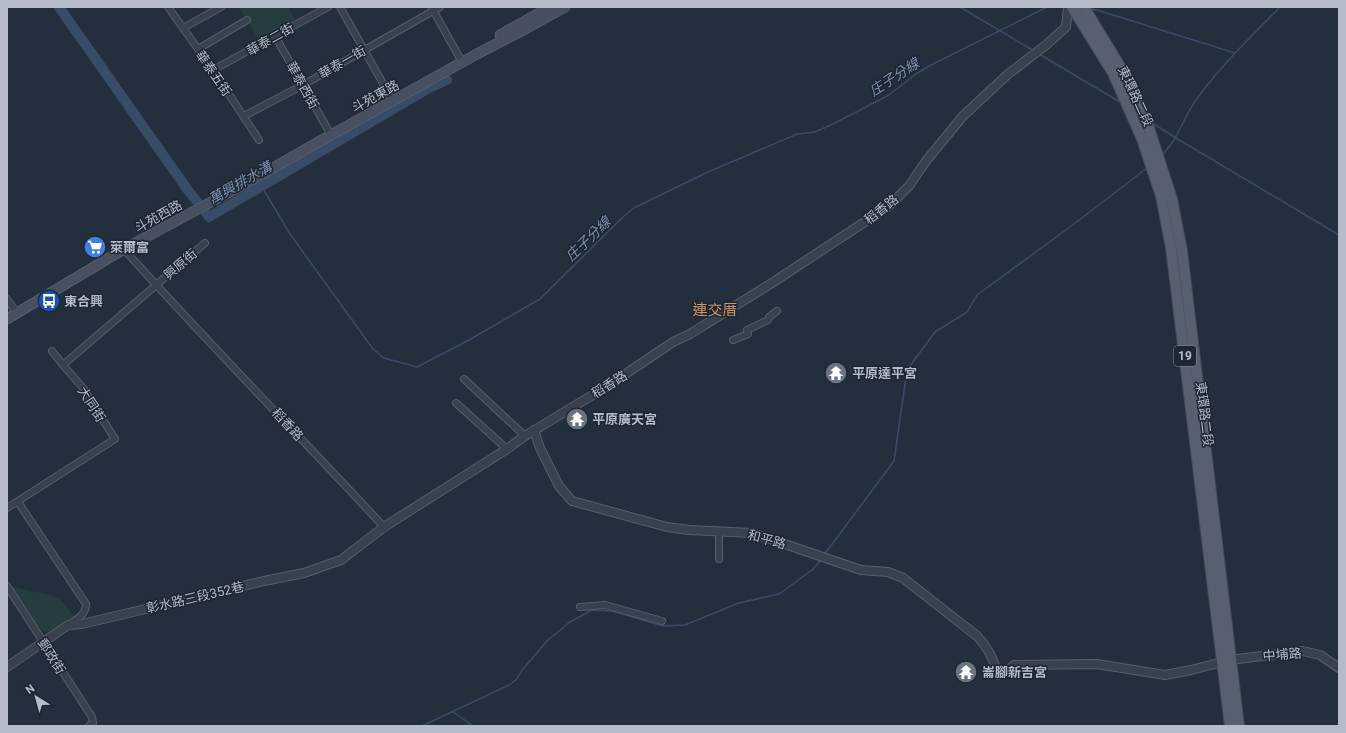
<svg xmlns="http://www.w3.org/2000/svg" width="1346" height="733" viewBox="0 0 1346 733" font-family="Roboto,'Noto Sans TC',sans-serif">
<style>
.green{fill:#263c3f}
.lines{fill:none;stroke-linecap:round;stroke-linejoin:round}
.stream{stroke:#394c67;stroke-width:1.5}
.river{stroke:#394c67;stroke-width:10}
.minor-casing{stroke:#565f6c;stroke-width:8}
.tertiary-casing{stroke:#565f6c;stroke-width:10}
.secondary-casing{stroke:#565f6c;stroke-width:11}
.primary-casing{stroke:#414a57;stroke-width:12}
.minor{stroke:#38414e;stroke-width:6}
.tertiary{stroke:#38414e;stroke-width:8}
.secondary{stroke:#465061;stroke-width:9}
.primary{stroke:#56606e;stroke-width:10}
.labels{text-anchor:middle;stroke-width:3;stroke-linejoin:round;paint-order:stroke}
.shield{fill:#1d2633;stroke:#878f9c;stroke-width:1}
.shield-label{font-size:12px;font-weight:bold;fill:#b4bcc9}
.street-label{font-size:13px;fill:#b4bcc9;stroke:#1d2633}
.poi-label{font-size:13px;font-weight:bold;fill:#b4bcc9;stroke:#1d2633;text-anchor:start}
.water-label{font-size:14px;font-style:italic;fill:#7c92b1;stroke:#1d2633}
.quarter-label{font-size:15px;fill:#d59563;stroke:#1d2633}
</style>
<rect width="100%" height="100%" fill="#242f3e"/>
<path class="green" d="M239,7h49l7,13 -36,20z
M12,587l38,8 12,6 11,15 -23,16 -9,-2z"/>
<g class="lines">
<path class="stream" d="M960,7l74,44
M1090,9l7,1 138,43 45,-46
M1039,54l81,48
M1152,123l24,15 163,97
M1162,155c16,-16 20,-34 32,-52 10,-16 28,-35 41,-50
M262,187l28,47 83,115 11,9 33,9 52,-27 71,-41 84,-83 10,-8 74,-36 89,-38 18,-2 18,-8 56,-29 27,-21 13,-8 118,-59
M824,555l70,-94 13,-91 28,-38 32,-20 10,-17 97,-71 73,-56
M453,712l20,14
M422,726l87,-41 8,-6 5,-9 26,-30 22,-18 22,-12 20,1 51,15 22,-1 54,-22 40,-9 33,-24 9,-10"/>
<path class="river" d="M59,7l128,182 22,28 220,-129 18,-8"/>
<g class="minor-casing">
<path id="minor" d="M168,7l45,63 46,70
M340,7l50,89 2,5
M432,8l30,54
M183,28l38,-21
M275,36l56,99
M198,49l49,-29
M213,70l115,-63
M244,116l59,-31 137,-78
M120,245c86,96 176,187 264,282
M7,299l10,14
M733,340l15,-6 -1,-4 21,-10 1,-3 8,-6
M52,351l11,14
M464,379l61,57
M456,403l51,46
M18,502l68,102c0,11 -9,15 -18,21
M7,508l108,-69 -32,-51 -20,-23 142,-122
M719,532v27
M7,586l85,131 1,6 -4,3
M580,607l25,-2 57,16"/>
</g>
<g class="tertiary-casing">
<path id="tertiary" d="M534,430l6,18 19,38 13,15 95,26 22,3 63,3 109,37 27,2 15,6 74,58c11,11 17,24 21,39l9,-4 7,-6 83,-1 68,11 26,-5 39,-10 73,-9 17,4 19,13
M7,667l61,-42 14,-1 182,-43 40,-8 37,-13 43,-33 123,-78 18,-13 84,-51 64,-43 17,-8 85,-53 114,-75 20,-20 17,-25 37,-45 44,-41 39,-30 20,-18 2,-20"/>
</g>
<g class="secondary-casing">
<path id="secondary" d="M500,35l50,-28
M7,319l117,-70 128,-69 70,-40 155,-86 50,-26 38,-21"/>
</g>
<g class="primary-casing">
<path id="primary" d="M1072,7l41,66 29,66 19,57 10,52 59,478
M1084,7l43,71 22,50 23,71 10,52 57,475"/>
</g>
<use href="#minor" class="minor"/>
<use href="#tertiary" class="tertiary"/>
<use href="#secondary" class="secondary"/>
<use href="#primary" class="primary"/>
</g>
<defs>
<g id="supermarket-disc" transform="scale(1.15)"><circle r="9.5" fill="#3f7fe0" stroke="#1d2633"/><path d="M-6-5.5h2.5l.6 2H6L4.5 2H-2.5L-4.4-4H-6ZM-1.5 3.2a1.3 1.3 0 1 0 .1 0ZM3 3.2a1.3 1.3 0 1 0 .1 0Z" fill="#fff"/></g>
<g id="bus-disc" transform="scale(1.15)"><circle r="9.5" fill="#1a4fb4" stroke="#1d2633"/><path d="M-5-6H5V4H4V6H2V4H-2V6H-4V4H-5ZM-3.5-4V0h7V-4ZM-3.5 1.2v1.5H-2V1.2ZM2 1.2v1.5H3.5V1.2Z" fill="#fff"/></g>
<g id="temple-disc" transform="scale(1.15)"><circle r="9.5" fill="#6b7280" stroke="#1d2633"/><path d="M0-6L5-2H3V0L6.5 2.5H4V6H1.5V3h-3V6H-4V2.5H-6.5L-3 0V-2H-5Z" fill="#fff"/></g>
</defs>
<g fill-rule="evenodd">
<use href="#supermarket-disc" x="95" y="247"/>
<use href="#bus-disc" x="49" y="301"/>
<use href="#temple-disc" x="836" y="373"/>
<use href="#temple-disc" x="577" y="419"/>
<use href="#temple-disc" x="966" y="672"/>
</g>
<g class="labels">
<rect class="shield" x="1174" y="346" width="22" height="20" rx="3"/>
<g class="shield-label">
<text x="1185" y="360">19</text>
</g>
<g class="street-label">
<text transform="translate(270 39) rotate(-29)" y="5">華泰二街</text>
<text transform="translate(342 62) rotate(-30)" y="5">華泰一街</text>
<text transform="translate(214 73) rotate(55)" y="5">華泰五街</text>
<text transform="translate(303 85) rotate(61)" y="5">華泰西街</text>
<text transform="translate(375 96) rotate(-29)" y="5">斗苑東路</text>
<text transform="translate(1136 96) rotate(65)" y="5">東環路二段</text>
<text transform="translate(881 209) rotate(-38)" y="5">稻香路</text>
<text transform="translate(158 216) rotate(-29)" y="5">斗苑西路</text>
<text transform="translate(180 264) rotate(-41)" y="5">興原街</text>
<text transform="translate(609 384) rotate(-32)" y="5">稻香路</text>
<text transform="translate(92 404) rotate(57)" y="5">大同街</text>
<text transform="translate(1205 414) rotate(83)" y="5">東環路二段</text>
<text transform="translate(288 424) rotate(47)" y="5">稻香路</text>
<text transform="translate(767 539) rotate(15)" y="5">和平路</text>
<text transform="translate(195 597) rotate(-13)" y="5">彰水路三段352巷</text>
<text transform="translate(1282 654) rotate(-5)" y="5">中埔路</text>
<text transform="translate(52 656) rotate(57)" y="5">郵政街</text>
</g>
<g class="poi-label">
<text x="110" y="252">萊爾富</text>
<text x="64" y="306">東合興</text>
<text x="852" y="378">平原達平宮</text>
<text x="592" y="424">平原廣天宮</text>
<text x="982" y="677">崙腳新吉宮</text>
</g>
<g class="water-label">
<text transform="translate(894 77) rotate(-33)" y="5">庄子分線</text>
<text transform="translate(240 183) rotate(-30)" y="5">萬興排水溝</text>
<text transform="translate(588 239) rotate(-44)" y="5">庄子分線</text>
</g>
<g class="quarter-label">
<text x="715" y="315">連交厝</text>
</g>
</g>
<rect width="1346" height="733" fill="none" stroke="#b4bcc9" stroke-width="16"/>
<g transform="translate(36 697) rotate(323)" stroke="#1d2633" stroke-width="3" paint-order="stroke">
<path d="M0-3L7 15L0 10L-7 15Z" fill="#b4bcc9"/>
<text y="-6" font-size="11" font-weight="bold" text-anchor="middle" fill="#b4bcc9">N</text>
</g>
</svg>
